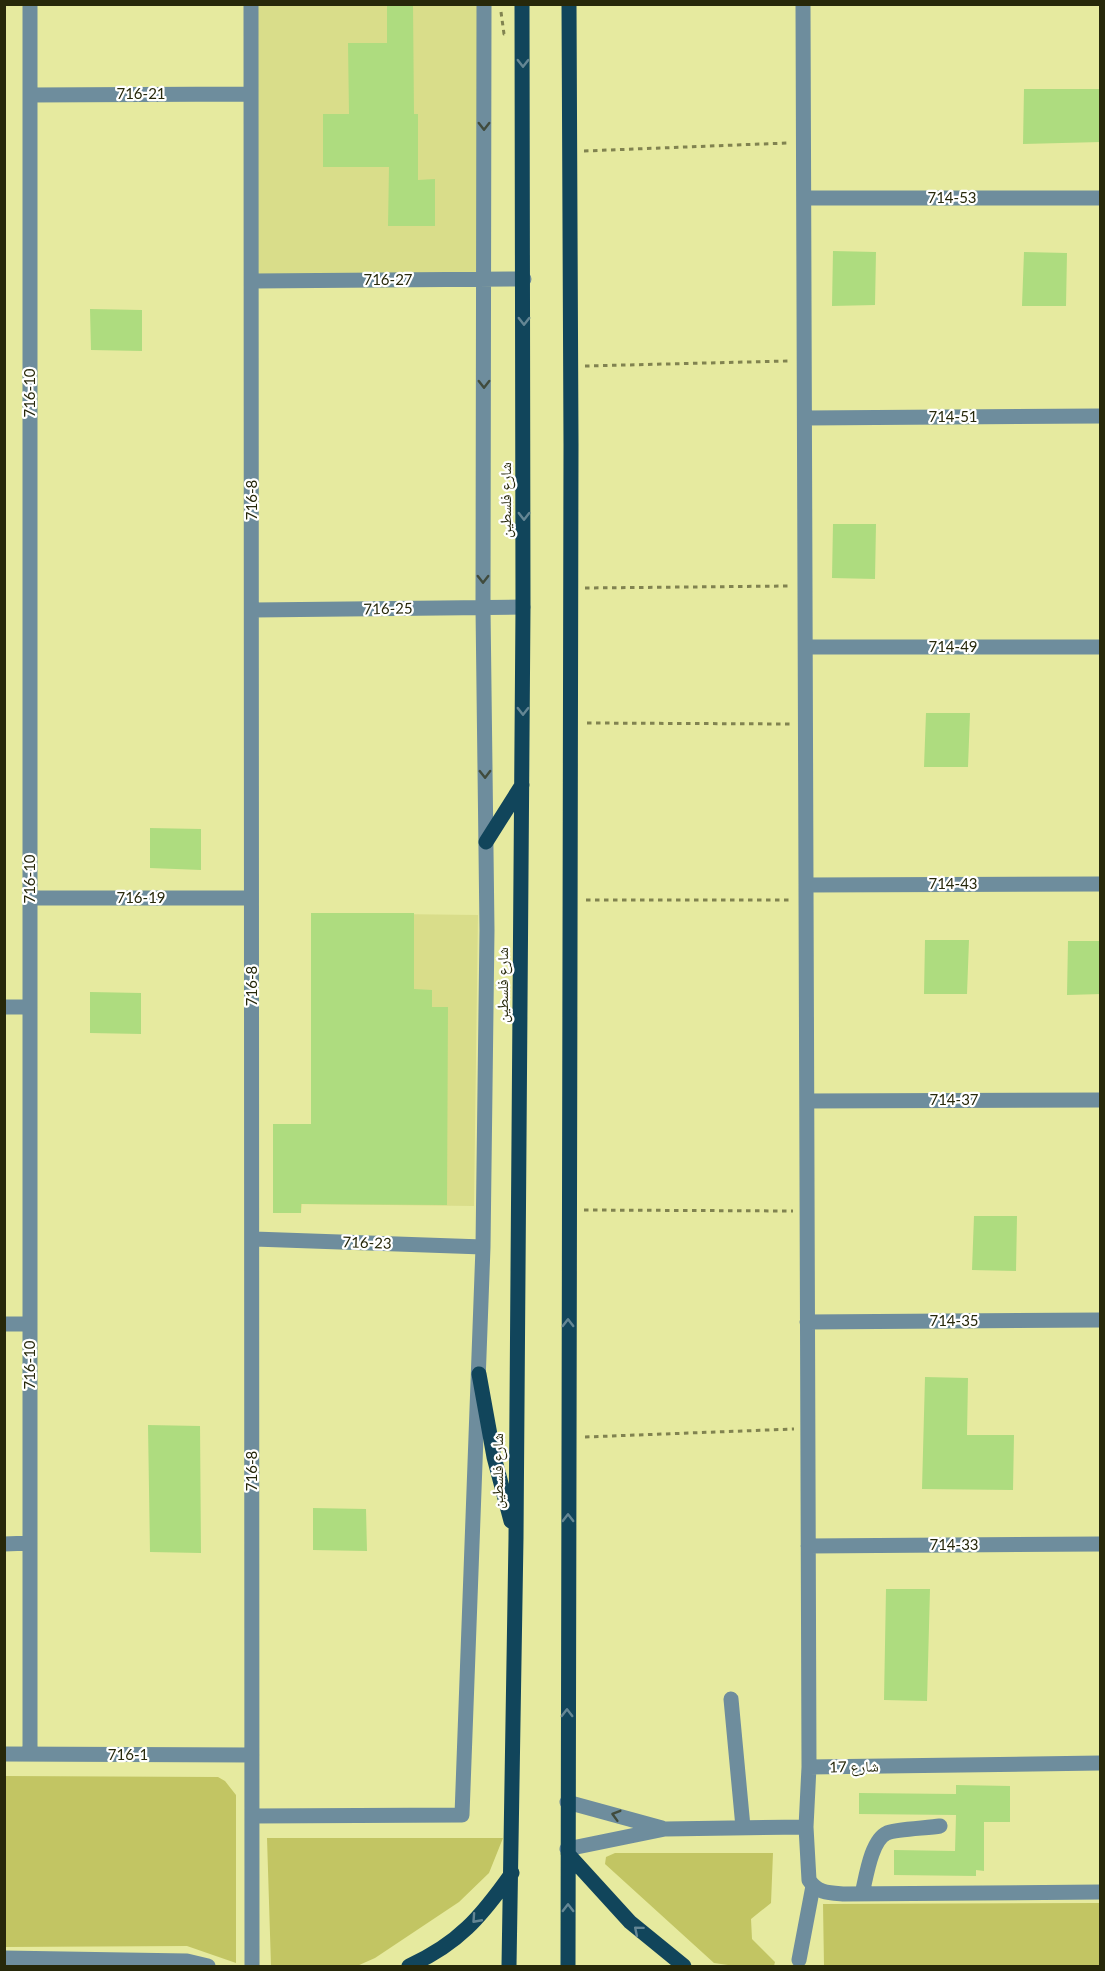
<svg xmlns="http://www.w3.org/2000/svg" width="1105" height="1971" viewBox="0 0 1105 1971" font-family="Lato,'Noto Naskh Arabic',sans-serif">
<style>
.built{fill:#d9dd8a}
.green{fill:#c2c563}
.building{fill:#aedc7f}
.lines{fill:none;stroke-linecap:round;stroke-linejoin:round}
.path{stroke:#818350;stroke-width:3;stroke-dasharray:4.5 4.5;stroke-linecap:butt}
.minor{stroke:#6e8d9d;stroke-width:15}
.major{stroke:#11455b;stroke-width:15}
.oneway{stroke:#648694}
.oneway2{stroke:#404b3d}
.labels{text-anchor:middle;stroke-width:4.5;stroke-linejoin:round;paint-order:stroke}
.street-label{font-size:15px;fill:#27280a;stroke:#fff}
</style>
<rect width="100%" height="100%" fill="#e6ea9f"/>
<path class="built" d="M251,5h233l1,274 -233,2z
M311,913l167,2 -4,291 -172,-2 -1,9h-28v-89h38z"/>
<path class="green" d="M4,1776l214,1 7,4 11,14v168l-49,-17 -182,1z
M267,1838h236l-14,35 -30,29 -84,56 -18,8h-86z
M615,1853h158l-2,50 -20,16 1,20 23,23 -1,4h-39l-21,-3 -109,-99 1,-7z
M1099,1903l1,63h-276l-1,-62z"/>
<path class="building" d="M387,4h26l1,110h4v66l17,-1v47h-47l1,-59h-66v-53h26l-1,-71h39z
M1024,89h77v53l-78,2z
M833,251l43,1 -1,53 -43,1z
M1024,252l43,1 -1,53h-44z
M90,309l52,1v41l-51,-1z
M833,524h43l-1,55 -43,-1z
M926,713h44l-2,54h-44z
M150,828l51,1v41l-51,-2z
M311,913h103v76l18,1v17h16l-1,198 -146,-1v9h-28v-89h38z
M925,940h44l-2,54h-43z
M1068,941h33v53l-34,1z
M90,992l51,1v41l-51,-1z
M974,1216h43l-1,55 -44,-1z
M925,1377l43,1 -1,57h47l-1,55 -91,-1z
M148,1425l52,1 1,127 -51,-1z
M313,1508l53,1 1,42 -54,-1z
M886,1589h44l-3,112 -43,-1z
M956,1785l54,1v36h-26v49l-8,-1v6l-82,-1v-25l61,1 1,-36 -97,-1v-21l97,1z"/>
<g class="lines">
<path class="path" d="M501,12l3,22h2
M584,151l203,-8
M585,366l203,-5
M585,588l203,-2
M587,723l203,1
M586,900h204
M584,1210l209,1
M585,1437l209,-8"/>
<path class="minor" d="M30,4v1750
M251,4l1,1962
M803,4l6,1763
M30,95l221,-1
M804,198h296
M252,281l272,-2
M805,418l295,-2
M252,610l271,-3
M806,647h294
M806,885l294,-1
M30,898h221
M4,1007h26
M807,1101l293,-1
M252,1239l231,8
M807,1322l293,-2
M4,1324h26
M4,1544l26,-1
M808,1546l292,-2
M731,1699l12,128
M4,1754l248,1
M567,1802l95,26
M252,1816l210,-1 21,-568 4,-317 -4,-322 1,-604
M806,1827l3,53c8,13 20,13 34,14l257,-2
M567,1849l98,-20 141,-2 3,-60 291,-4
M862,1894c4,-16 9,-54 25,-61 8,-4 42,-5 53,-7
M4,1958l183,3 21,5
M799,1960l14,-74"/>
<path class="major" d="M486,842l36,-57
M479,1374l15,83 17,64
M568,1854l62,68 54,44
M409,1966c49,-22 72,-49 103,-93
M509,1966l7,-428 7,-931 -1,-603
M568,1966l3,-1522 -2,-440"/>
</g>
<defs><path id="oneway-chevron" d="M-2-3.5L2.5 0L-2 3.5" fill="none" stroke-width="1.6" stroke-linecap="round" stroke-linejoin="round" transform="scale(1.5)"/></defs>
<g class="oneway">
<use href="#oneway-chevron" transform="translate(523 63) rotate(90)"/>
<use href="#oneway-chevron" transform="translate(524 321) rotate(90)"/>
<use href="#oneway-chevron" transform="translate(524 516) rotate(90)"/>
<use href="#oneway-chevron" transform="translate(523 711) rotate(90)"/>
<use href="#oneway-chevron" transform="translate(568 1323) rotate(-90)"/>
<use href="#oneway-chevron" transform="translate(568 1518) rotate(-90)"/>
<use href="#oneway-chevron" transform="translate(567 1713) rotate(-90)"/>
<use href="#oneway-chevron" transform="translate(568 1908) rotate(-90)"/>
<use href="#oneway-chevron" transform="translate(476 1919) rotate(132)"/>
<use href="#oneway-chevron" transform="translate(638 1930) rotate(-140)"/>
</g>
<g class="oneway2">
<use href="#oneway-chevron" transform="translate(484 126) rotate(90)"/>
<use href="#oneway-chevron" transform="translate(484 384) rotate(90)"/>
<use href="#oneway-chevron" transform="translate(483 579) rotate(90)"/>
<use href="#oneway-chevron" transform="translate(485 774) rotate(89)"/>
<use href="#oneway-chevron" transform="translate(616 1815) rotate(-164)"/>
</g>
<g class="labels">
<g class="street-label">
<text x="141" y="99">716-21</text>
<text x="952" y="203">714-53</text>
<text x="388" y="285">716-27</text>
<text transform="translate(30 393) rotate(-90)" y="5">716-10</text>
<text x="953" y="422">714-51</text>
<text transform="translate(252 500) rotate(-90)" y="5">716-8</text>
<text transform="translate(506 500) rotate(-90)" y="5">شارع فلسطين</text>
<text transform="translate(388 609) rotate(-1)" y="5">716-25</text>
<text x="953" y="652">714-49</text>
<text transform="translate(30 879) rotate(-90)" y="5">716-10</text>
<text x="953" y="889">714-43</text>
<text x="141" y="903">716-19</text>
<text transform="translate(503 985) rotate(-90)" y="5">شارع فلسطين</text>
<text transform="translate(252 986) rotate(-90)" y="5">716-8</text>
<text x="954" y="1105">714-37</text>
<text transform="translate(367 1243) rotate(2)" y="5">716-23</text>
<text x="954" y="1326">714-35</text>
<text transform="translate(30 1365) rotate(-90)" y="5">716-10</text>
<text transform="translate(252 1471) rotate(-90)" y="5">716-8</text>
<text transform="translate(498 1471) rotate(-90)" y="5">شارع فلسطين</text>
<text x="954" y="1550">714-33</text>
<text x="128" y="1760">716-1</text>
<text transform="translate(854 1767) rotate(-1)" y="5">شارع 17</text>
</g>
</g>
<rect width="1105" height="1971" fill="none" stroke="#27280a" stroke-width="12"/>
</svg>
